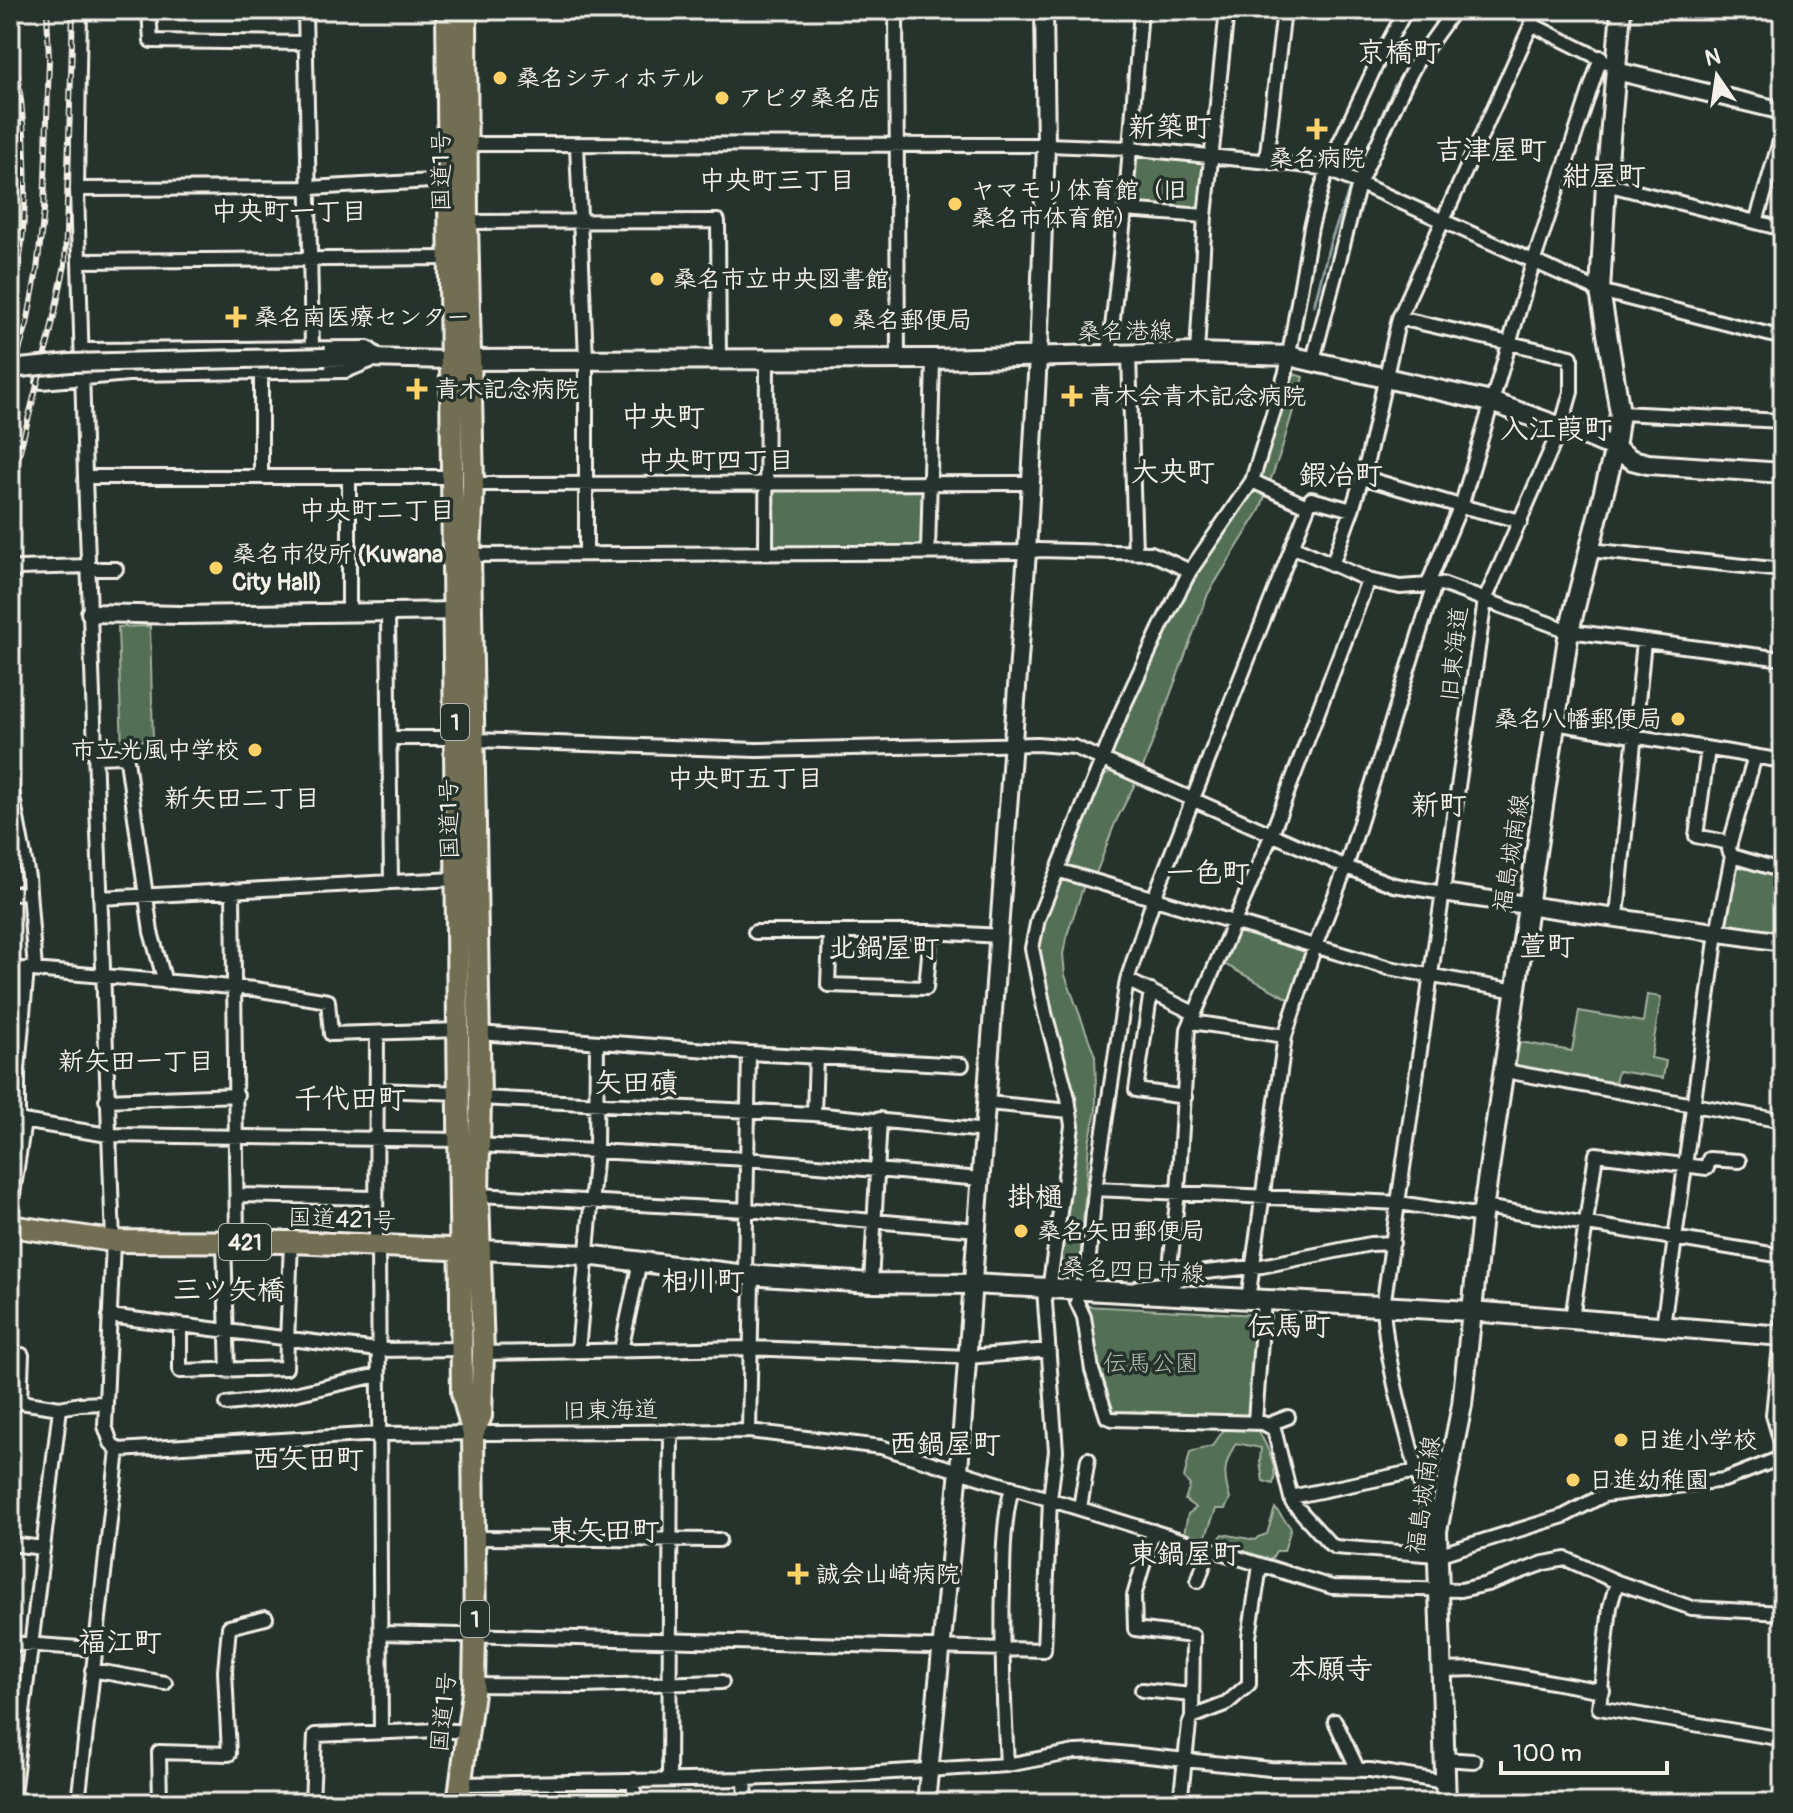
<svg xmlns="http://www.w3.org/2000/svg" width="1793" height="1813" viewBox="0 0 1793 1813" font-family="Pangolin,'Klee One',sans-serif">
<style>
.green{fill:#536f56;stroke:#a4b09f;stroke-width:2}
.lines{fill:none;stroke-linecap:round;stroke-linejoin:round}
.stream{stroke:#8fa1a1;stroke-width:3}
.minor-casing{stroke:#f4f1e8;stroke-width:18}
.tertiary-casing{stroke:#f4f1e8;stroke-width:22}
.secondary-casing{stroke:#f4f1e8;stroke-width:24}
.trunk-casing{stroke:#f4f1e8;stroke-width:26}
.minor{stroke:#26332d;stroke-width:12}
.tertiary{stroke:#26332d;stroke-width:16}
.secondary{stroke:#26332d;stroke-width:18}
.trunk{stroke:#726e52;stroke-width:20}
.rail-casing{stroke:#f4f1e8;stroke-width:6}
.rail{stroke:#26332d;stroke-width:3;stroke-dasharray:9;stroke-linecap:butt}
.tertiary-bridge-casing{stroke:#f4f1e8;stroke-width:22;stroke-linecap:butt}
.tertiary-bridge{stroke:#26332d;stroke-width:16}
.poi-dot{fill:#ffd166;stroke:#26332d;stroke-width:3}
.labels{text-anchor:middle;stroke-width:7;stroke-linejoin:round;paint-order:stroke}
.shield{fill:#26332d;stroke:#b6b8b0;stroke-width:2}
.shield-label{font-size:22px;font-weight:bold;fill:#f4f1e8}
.poi-label{font-size:24px;font-weight:bold;fill:#f4f1e8;stroke:#26332d;text-anchor:start}
.street-label{font-size:24px;fill:#f4f1e8;stroke:#26332d}
.park-label{font-size:24px;fill:#b4bdae;stroke:#26332d}
.neighbourhood-label{font-size:26px;font-weight:bold;fill:#f4f1e8;stroke:#26332d}
.quarter-label{font-size:28px;font-weight:bold;fill:#f4f1e8;stroke:#26332d}
</style>
<rect width="100%" height="100%" fill="#26332d"/>
<filter id="ink" filterUnits="userSpaceOnUse"><feTurbulence type="fractalNoise" baseFrequency=".0125" numOctaves="2"/><feDisplacementMap in="SourceGraphic" scale="16" xChannelSelector="R" yChannelSelector="G"/><feConvolveMatrix kernelMatrix="1 2 1 2 8 2 1 2 1" color-interpolation-filters="sRGB"/></filter>
<g filter="url(#ink)">
<path class="green" d="M1135,153l71,7 -5,52 -71,-6z
M1291,373l12,4 -21,71 -22,62 -52,84 -66,176 -27,53 -18,48 -13,14 -17,50 -4,19 2,21 30,81 1,31v24l-7,32 -10,133 -3,5h-21l22,-160 -4,-30 -23,-79 -13,-62 2,-17 63,-155 8,-6 4,-12 -3,-11 60,-133 28,-48 55,-78z
M776,490h144l4,4v50l-5,3h-144l-3,-3v-50z
M150,626l3,114 -24,1v10l-7,1 -4,-125z
M1736,864l47,12v58l-56,-6 -3,-4z
M1241,931l63,19 2,3 -15,47 -67,-36 14,-32z
M1647,995l14,2 -10,61 15,3 -3,17 -45,-7 -3,12 -100,-16 5,-25 52,9 7,-40 64,11z
M1085,1306l174,9 -7,98 -3,4 -138,-2 -11,-34z
M1242,1429l17,2c7,15 20,36 14,53l-10,-3 -3,-19 1,-14 -25,-5c-13,22 -13,32 -6,56l-5,10h-9l-11,29 -21,-4 4,-20 8,-6 -11,-8 5,-15 -6,-7 6,-26 22,-6 12,-16z
M1275,1508l16,20 -7,23h-8l-6,10 -52,-16v-5l5,-6 32,6 3,-3 9,-3z"/>
<g class="lines">
<path class="stream" d="M1354,178l41,-93 50,-75
M1314,306l16,-63 21,-58"/>
<g class="minor-casing">
<path id="minor" d="M80,10l-3,179 8,288h368
M149,10l2,31 155,2
M305,10l7,337
M896,10l2,349
M1531,24l76,38
M468,144l578,1 82,3 172,17 27,4 273,122 183,47
M577,145l9,214v194
M1266,161l18,-151
M1606,184l177,45
M77,189l233,-1 139,-8
M1125,210l80,6
M467,222l251,-1 1,139
M1756,222l27,-91
M79,261l370,-3
M1399,318l172,39v35l-10,35 -76,173 -102,707c3,45 14,90 26,134 8,30 15,60 27,88
M1197,353l8,-137 22,-206
M1109,355l16,-145 16,-200
M1129,355l6,198
M1313,360l46,-176 46,-100 13,-24 36,-50
M42,382l86,-8 218,-3 34,-14 -12,-9 -286,2
M1620,413l163,8
M261,476v-102
M85,477l28,764 -8,185 6,17 7,7
M1362,477l98,29 61,15
M1252,481l55,25
M473,484l558,-1
M1292,546l76,34 32,7 42,-3 127,47 214,28
M1589,550l194,20
M766,552l1,-192
M928,552l5,-193
M470,555l557,-3 12,-2 112,3 39,18
M1332,565l20,-55
M89,569h27
M10,575l9,-7 70,-2
M1428,584l35,-84 70,-237 68,-206
M349,613v-136
M1555,723l228,38
M390,738h66
M474,740l282,10 281,-6 37,3 272,120 48,18 49,8
M96,757l27,-1 4,4 24,172 14,50
M10,781l18,96 7,93
M1730,843l25,-87
M1732,856l51,15
M1060,871l329,97 127,23
M391,882l67,-3
M233,890l4,352
M10,895l19,-4
M100,898l291,-16 -3,-270
M1617,916l27,-275
M755,932h176
M830,932l-2,53 98,3 5,-56 69,4
M10,968l245,21 73,12 3,33 129,-4
M1127,980l67,33
M1151,991l-15,99 49,7
M1192,1022l93,14
M478,1033l271,20 213,12
M1505,1071l278,50
M378,1090l82,3
M480,1098l334,16 172,17
M106,1100l131,-5
M988,1103l82,8
M814,1114l2,-57
M10,1119l98,16 352,5
M18,1120v-51l9,-100
M478,1145l269,14 234,20
M1095,1189l304,14 83,13
M237,1195l139,3
M478,1195l268,15 232,20
M1484,1207l299,49
M10,1214l14,-93
M224,1242l4,129
M376,1246l1,-213
M378,1246l3,486
M745,1275l4,-222
M871,1283l9,-164
M1139,1287l30,-4 27,-10 66,-7 108,-22 23,-1
M1049,1290l23,-164 -4,-28 -23,-85 -13,-65 6,-29 84,-209 41,-88 27,-51 62,-90 34,-109 25,-145 16,-58 51,-108 28,-51
M1086,1290l9,-101 32,-209 27,-82 157,-399 41,11 15,-49 32,-143 139,-308
M1167,1295l11,-103 10,-163 83,-193 97,-256
M1248,1300l37,-264 30,-90 31,-79 89,-283
M1077,1302l7,15 8,53 15,47 6,2 150,4 11,6 18,73 38,42 5,3 102,8 127,-39 40,-21 120,-15 59,-23
M1783,1315l-10,100 10,34
M109,1316l269,34 84,-1
M1572,1319l24,-165 111,14 2,-9 30,2
M180,1324v47l106,-3 5,-126
M1663,1326l54,-393 15,-77 -3,-6 1,-7 -34,-7 12,-87
M621,1350l19,-89
M578,1351l18,-201 1,-108
M483,1353l267,-5 218,9 81,-7
M10,1356l12,-1 -2,47 40,6
M227,1404l45,-5 106,-24
M1255,1421l9,-121
M1267,1425l21,-8
M749,1431l3,-155
M118,1450l261,-16 370,-3 132,16 451,140 129,3 26,-6 57,-21 22,-4 51,23 75,26 91,5
M1291,1497l126,-26
M1080,1508l8,-49
M1153,1531l-19,65 1,33 58,7 -1,81 -3,8 -9,78
M475,1538l244,2
M10,1544l33,4
M1198,1581l11,-31
M1617,1582l-7,25 -11,101 184,31
M381,1633l663,17 6,-151 6,-48 -12,-162
M10,1643l84,6
M92,1670l73,13
M1440,1670l38,-1 125,22
M474,1685l109,1 139,-4
M1142,1690l50,5
M1192,1717l34,-13 23,-20v-47l11,-71
M1335,1721l23,49
M1444,1759l30,2
M1007,1765c-3,-60 -6,-120 -4,-180 0,-33 1,-66 9,-98
M745,1779l1,24
M634,1780v23
M669,1780l2,-349
M462,1784l283,-5 116,-5 146,-9 68,-13 26,-1 169,18 100,1 75,12
M12,1803l48,-395 20,-4 25,-1
M78,1803l40,-353
M160,1803l-1,-51 70,2 -4,-83 4,-44 37,-9
M312,1803l3,-68 123,-5 30,2"/>
</g>
<g class="tertiary-casing">
<path id="tertiary" d="M1616,71l167,40
M326,357l124,3
M90,613l91,2 282,-4
M1443,893l340,49
M926,1803l33,-333 68,-918 11,-195 8,-212 -2,-135"/>
</g>
<g class="secondary-casing">
<path id="secondary" d="M457,360l476,-1 264,-6 92,3 202,46 98,35 26,11 17,12 16,4 135,9
M480,1250l107,5 158,20 126,8 102,1 498,27 312,25
M1446,1803l-9,-272 25,-126 20,-189 87,-585 46,-183 5,-35 -20,-122 6,-107 15,-174"/>
</g>
<g class="trunk-casing">
<path id="trunk" d="M447,10l15,1383 11,41 2,202 -1,49 -16,118
M466,10l1,212 6,262 -3,71 10,543 -2,97 5,158 -2,63 -8,18
M10,1226l103,15 178,1 182,8"/>
</g>
<use href="#minor" class="minor"/>
<use href="#tertiary" class="tertiary"/>
<use href="#secondary" class="secondary"/>
<use href="#trunk" class="trunk"/>
<g class="rail-casing">
<path id="rail" d="M10,33c19,89 22,188 0,277
M10,381l17,-57 10,-54 7,-60 5,-150 -2,-50
M10,489l40,-154 15,-70 8,-255"/>
</g>
<use href="#rail" class="rail"/>
<g class="tertiary-bridge-casing">
<path id="tertiary-bridge" d="M10,369l60,-6 256,-6"/>
</g>
<use href="#tertiary-bridge" class="tertiary-bridge"/>
</g>
</g>
<g class="poi-dot">
<circle cx="500" cy="78" r="8"/>
<circle cx="722" cy="98" r="8"/>
<path d="M1313 117h8v8h8v8h-8v8h-8v-8h-8v-8h8z"/>
<circle cx="955" cy="204" r="8"/>
<circle cx="657" cy="279" r="8"/>
<path d="M232 305h8v8h8v8h-8v8h-8v-8h-8v-8h8z"/>
<circle cx="836" cy="320" r="8"/>
<path d="M413 377h8v8h8v8h-8v8h-8v-8h-8v-8h8z"/>
<path d="M1068 384h8v8h8v8h-8v8h-8v-8h-8v-8h8z"/>
<circle cx="216" cy="568" r="8"/>
<circle cx="1678" cy="719" r="8"/>
<circle cx="255" cy="750" r="8"/>
<circle cx="1021" cy="1231" r="8"/>
<circle cx="1621" cy="1440" r="8"/>
<circle cx="1573" cy="1480" r="8"/>
<path d="M794 1562h8v8h8v8h-8v8h-8v-8h-8v-8h8z"/>
</g>
<g class="labels">
<g class="shield">
<rect x="441" y="704" width="28" height="36" rx="6"/>
<rect x="219" y="1224" width="52" height="36" rx="6"/>
<rect x="461" y="1601" width="28" height="36" rx="6"/>
</g>
<g class="shield-label">
<text x="455" y="730">1</text>
<text x="245" y="1250">421</text>
<text x="475" y="1627">1</text>
</g>
<g class="poi-label">
<text x="516" y="86">桑名シティホテル</text>
<text x="738" y="106">アピタ桑名店</text>
<text x="1317" y="166" text-anchor="middle">桑名病院</text>
<text x="971" y="198">ヤマモリ体育館（旧<tspan x="971" dy="28">桑名市体育館）</tspan></text>
<text x="673" y="287">桑名市立中央図書館</text>
<text x="254" y="325">桑名南医療センター</text>
<text x="852" y="328">桑名郵便局</text>
<text x="435" y="397">青木記念病院</text>
<text x="1090" y="404">青木会青木記念病院</text>
<text x="232" y="562">桑名市役所 (Kuwana<tspan x="232" dy="28">City Hall)</tspan></text>
<text x="1662" y="727" text-anchor="end">桑名八幡郵便局</text>
<text x="239" y="758" text-anchor="end">市立光風中学校</text>
<text x="1037" y="1239">桑名矢田郵便局</text>
<text x="1637" y="1448">日進小学校</text>
<text x="1589" y="1488">日進幼稚園</text>
<text x="816" y="1582">誠会山崎病院</text>
</g>
<g class="street-label">
<text transform="translate(441 171) rotate(-90)" y="8">国道1号</text>
<text transform="translate(1125 331) rotate(-1)" y="8">桑名港線</text>
<text transform="translate(1454 654) rotate(-84)" y="8">旧東海道</text>
<text transform="translate(449 819) rotate(-91)" y="8">国道1号</text>
<text transform="translate(1511 853) rotate(-81)" y="8">福島城南線</text>
<text transform="translate(342 1219) rotate(2)" y="8">国道421号</text>
<text transform="translate(1133 1270) rotate(3)" y="8">桑名四日市線</text>
<text transform="translate(610 1410) rotate(-1)" y="8">旧東海道</text>
<text transform="translate(1423 1495) rotate(-82)" y="8">福島城南線</text>
<text transform="translate(443 1712) rotate(-84)" y="8">国道1号</text>
</g>
<g class="park-label">
<text x="1151" y="1371">伝馬公園</text>
</g>
<g class="neighbourhood-label">
<text x="777" y="189">中央町三丁目</text>
<text x="289" y="220">中央町一丁目</text>
<text x="716" y="469">中央町四丁目</text>
<text x="377" y="519">中央町二丁目</text>
<text x="745" y="787">中央町五丁目</text>
<text x="242" y="807">新矢田二丁目</text>
<text x="136" y="1070">新矢田一丁目</text>
</g>
<g class="quarter-label">
<text x="1399" y="61">京橋町</text>
<text x="1170" y="136">新築町</text>
<text x="1491" y="159">吉津屋町</text>
<text x="1604" y="185">紺屋町</text>
<text x="663" y="426">中央町</text>
<text x="1556" y="438">入江葭町</text>
<text x="1173" y="481">大央町</text>
<text x="1341" y="484">鍜冶町</text>
<text x="1439" y="814">新町</text>
<text x="1208" y="882">一色町</text>
<text x="1547" y="955">萱町</text>
<text x="884" y="957">北鍋屋町</text>
<text x="636" y="1092">矢田磧</text>
<text x="350" y="1108">千代田町</text>
<text x="1035" y="1206">掛樋</text>
<text x="703" y="1290">相川町</text>
<text x="229" y="1299">三ツ矢橋</text>
<text x="1289" y="1335">伝馬町</text>
<text x="945" y="1453">西鍋屋町</text>
<text x="308" y="1468">西矢田町</text>
<text x="604" y="1540">東矢田町</text>
<text x="1185" y="1563">東鍋屋町</text>
<text x="120" y="1651">福江町</text>
<text x="1331" y="1678">本願寺</text>
</g>
</g>
<rect width="1793" height="1813" fill="none" stroke="#26332d" stroke-width="40"/>
<rect x="20" y="20" width="1753" height="1773" fill="none" stroke="#f4f1e8" stroke-width="3" filter="url(#ink)"/>
<g transform="translate(1717 76) rotate(347)" stroke="#26332d" stroke-width="6" paint-order="stroke">
<path d="M0-6L14 30L0 20L-14 30Z" fill="#f4f1e8"/>
<text y="-12" font-size="22" font-weight="bold" text-anchor="middle" fill="#f4f1e8">N</text>
</g>
<path d="M1501 1761v12h166v-12" fill="none" stroke="#f4f1e8" stroke-width="4"/>
<text x="1513" y="1761" font-size="24" fill="#f4f1e8" stroke="#26332d" stroke-width="6" paint-order="stroke">100 m</text>
</svg>
